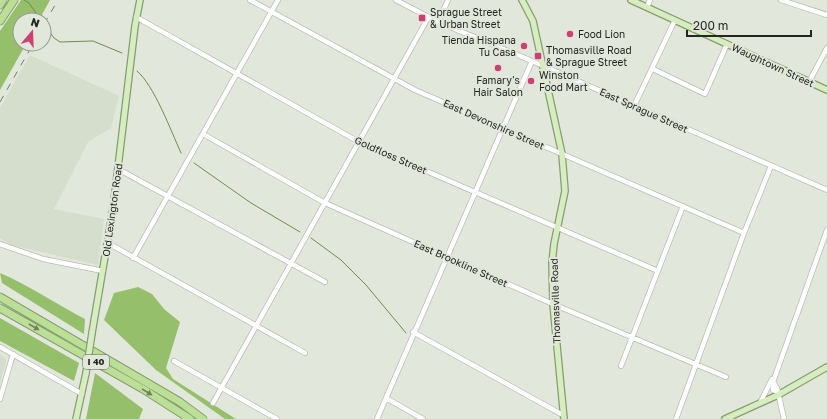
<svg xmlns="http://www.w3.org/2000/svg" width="827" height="419" viewBox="0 0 827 419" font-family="'Golos Text',sans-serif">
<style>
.built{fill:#d5decd}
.forest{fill:#96bf6b}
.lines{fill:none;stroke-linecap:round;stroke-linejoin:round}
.stream{stroke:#6f8c51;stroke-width:1}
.minor-casing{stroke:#b8beb3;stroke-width:6}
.major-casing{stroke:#869e6e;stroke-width:8}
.highway-casing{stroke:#869e6e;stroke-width:9}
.minor{stroke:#fff;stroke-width:4.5}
.major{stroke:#d7ecc1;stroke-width:5.5}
.highway{stroke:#bcdf98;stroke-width:7}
.rail{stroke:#767972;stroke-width:1;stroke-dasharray:7 7;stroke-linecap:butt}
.major-bridge-casing{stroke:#869e6e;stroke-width:8;stroke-linecap:butt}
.major-bridge{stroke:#d7ecc1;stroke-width:5.5}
.oneway{fill:#70825c}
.poi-dot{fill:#cc4072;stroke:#e2e7dc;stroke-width:1.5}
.labels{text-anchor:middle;stroke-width:4;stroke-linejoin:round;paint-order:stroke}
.shield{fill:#e2e7dc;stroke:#5c5f59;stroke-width:1}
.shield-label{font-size:9px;font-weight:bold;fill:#232521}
.poi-label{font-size:10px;fill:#232521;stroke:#e2e7dc;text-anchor:start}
.street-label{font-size:10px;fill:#232521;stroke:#e2e7dc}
</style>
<rect width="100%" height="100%" fill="#e2e7dc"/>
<path class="built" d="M30,55l89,41 -8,32 -23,14 -34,67 50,10 -6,46 -87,-20 -11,-7v-130z
M0,355l7,4 -7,24z"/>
<path class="forest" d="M21,0h29l-11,20h-19v24h6l-26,46v-59z
M0,273c30,13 56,31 85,46l-1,15 -82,-51z
M138,287l14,7 12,15 16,13 -14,46 7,11 63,40h-11l-69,-49 -52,-50 10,-27z
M0,318l79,45 -5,18 -74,-40z
M95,373l48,36 -4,10h-53z"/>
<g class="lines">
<path class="stream" d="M24,0l5,3 12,17
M44,24l10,14 6,4 33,-1 29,12
M137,71c17,14 34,60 44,82
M194,163l57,40 49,29
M311,238l30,22 25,25 40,48"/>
<g class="minor-casing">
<path id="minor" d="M250,0l165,90 329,143
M396,0l42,22 94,39 295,129
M781,0l46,15
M647,7l3,-7
M136,17l223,125 299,129
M438,22l10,-22
M653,69l52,25 22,-50
M809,82l18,-34
M634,106l41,-86
M203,134l122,69 228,101 173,73
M118,169l207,113
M108,243l197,110
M0,244l43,15 60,12
M133,258l145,-258
M413,332l150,83
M0,347l82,47
M174,361l103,58
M621,366l62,-160
M773,382l4,6 7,31
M776,391l-3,-1v-8l54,-152
M386,398l37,21
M0,399l13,-45
M213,403l215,-385
M760,403l12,-24
M377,419l155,-358
M676,419l68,-186 27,-67"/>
</g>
<g class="major-casing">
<path id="major" d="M522,0l11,21 29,133 3,37 -11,53 -2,19 1,41 11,115
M631,0l196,90
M92,333l21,-124 22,-183 5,-26
M76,419l10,-46
M725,419l53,-24 49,-28"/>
</g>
<g class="highway-casing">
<path id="highway" d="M0,5l3,-5
M0,21l14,-21
M0,297l180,105 23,17
M0,308l143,81 47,30"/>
</g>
<use href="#minor" class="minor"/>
<use href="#major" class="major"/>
<use href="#highway" class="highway"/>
<path class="rail" d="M44,24l14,-24
M0,102l33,-58"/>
<g class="major-bridge-casing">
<path id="major-bridge" d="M86,373l6,-40"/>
</g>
<use href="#major-bridge" class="major-bridge"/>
</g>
<defs><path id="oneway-solid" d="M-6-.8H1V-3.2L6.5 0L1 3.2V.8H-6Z"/></defs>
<g class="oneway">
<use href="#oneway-solid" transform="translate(34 327) rotate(30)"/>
<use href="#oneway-solid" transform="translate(147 392) rotate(32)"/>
</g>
<g class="poi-dot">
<rect x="418" y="14" width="8" height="8" rx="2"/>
<circle cx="570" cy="34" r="4"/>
<circle cx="524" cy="46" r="4"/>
<rect x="534" y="52" width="8" height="8" rx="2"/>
<circle cx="498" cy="68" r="4"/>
<circle cx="531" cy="81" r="4"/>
</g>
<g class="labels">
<rect class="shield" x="83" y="355" width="26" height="14" rx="3"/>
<g class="shield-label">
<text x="96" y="365">I 40</text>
</g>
<g class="poi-label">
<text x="430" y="16">Sprague Street<tspan x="430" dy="12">&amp; Urban Street</tspan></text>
<text x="578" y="38">Food Lion</text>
<text x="516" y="44" text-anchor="end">Tienda Hispana<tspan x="516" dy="12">Tu Casa</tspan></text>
<text x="546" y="54">Thomasville Road<tspan x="546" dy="12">&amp; Sprague Street</tspan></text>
<text x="539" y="79">Winston<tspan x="539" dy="12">Food Mart</tspan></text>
<text x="498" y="84" text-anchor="middle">Famary's<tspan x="498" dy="12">Hair Salon</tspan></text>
</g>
<g class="street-label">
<text transform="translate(773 65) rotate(25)" y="4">Waughtown Street</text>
<text transform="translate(644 110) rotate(24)" y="4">East Sprague Street</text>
<text transform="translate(494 124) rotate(24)" y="4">East Devonshire Street</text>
<text transform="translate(391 155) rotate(24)" y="4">Goldfloss Street</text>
<text transform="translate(112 210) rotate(-82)" y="4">Old Lexington Road</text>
<text transform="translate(461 263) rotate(24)" y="4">East Brookline Street</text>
<text transform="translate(555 301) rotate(-92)" y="4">Thomasville Road</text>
</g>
</g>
<g transform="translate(32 32) rotate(19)"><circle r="19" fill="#e2e7dc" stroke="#969991"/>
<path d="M0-3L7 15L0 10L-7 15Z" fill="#cc4072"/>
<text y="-6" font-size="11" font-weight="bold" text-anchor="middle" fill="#232521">N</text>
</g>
<path d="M687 30v6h124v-6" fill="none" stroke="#232521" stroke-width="2"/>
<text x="693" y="30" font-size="12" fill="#232521" stroke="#e2e7dc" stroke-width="3" paint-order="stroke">200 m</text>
</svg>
